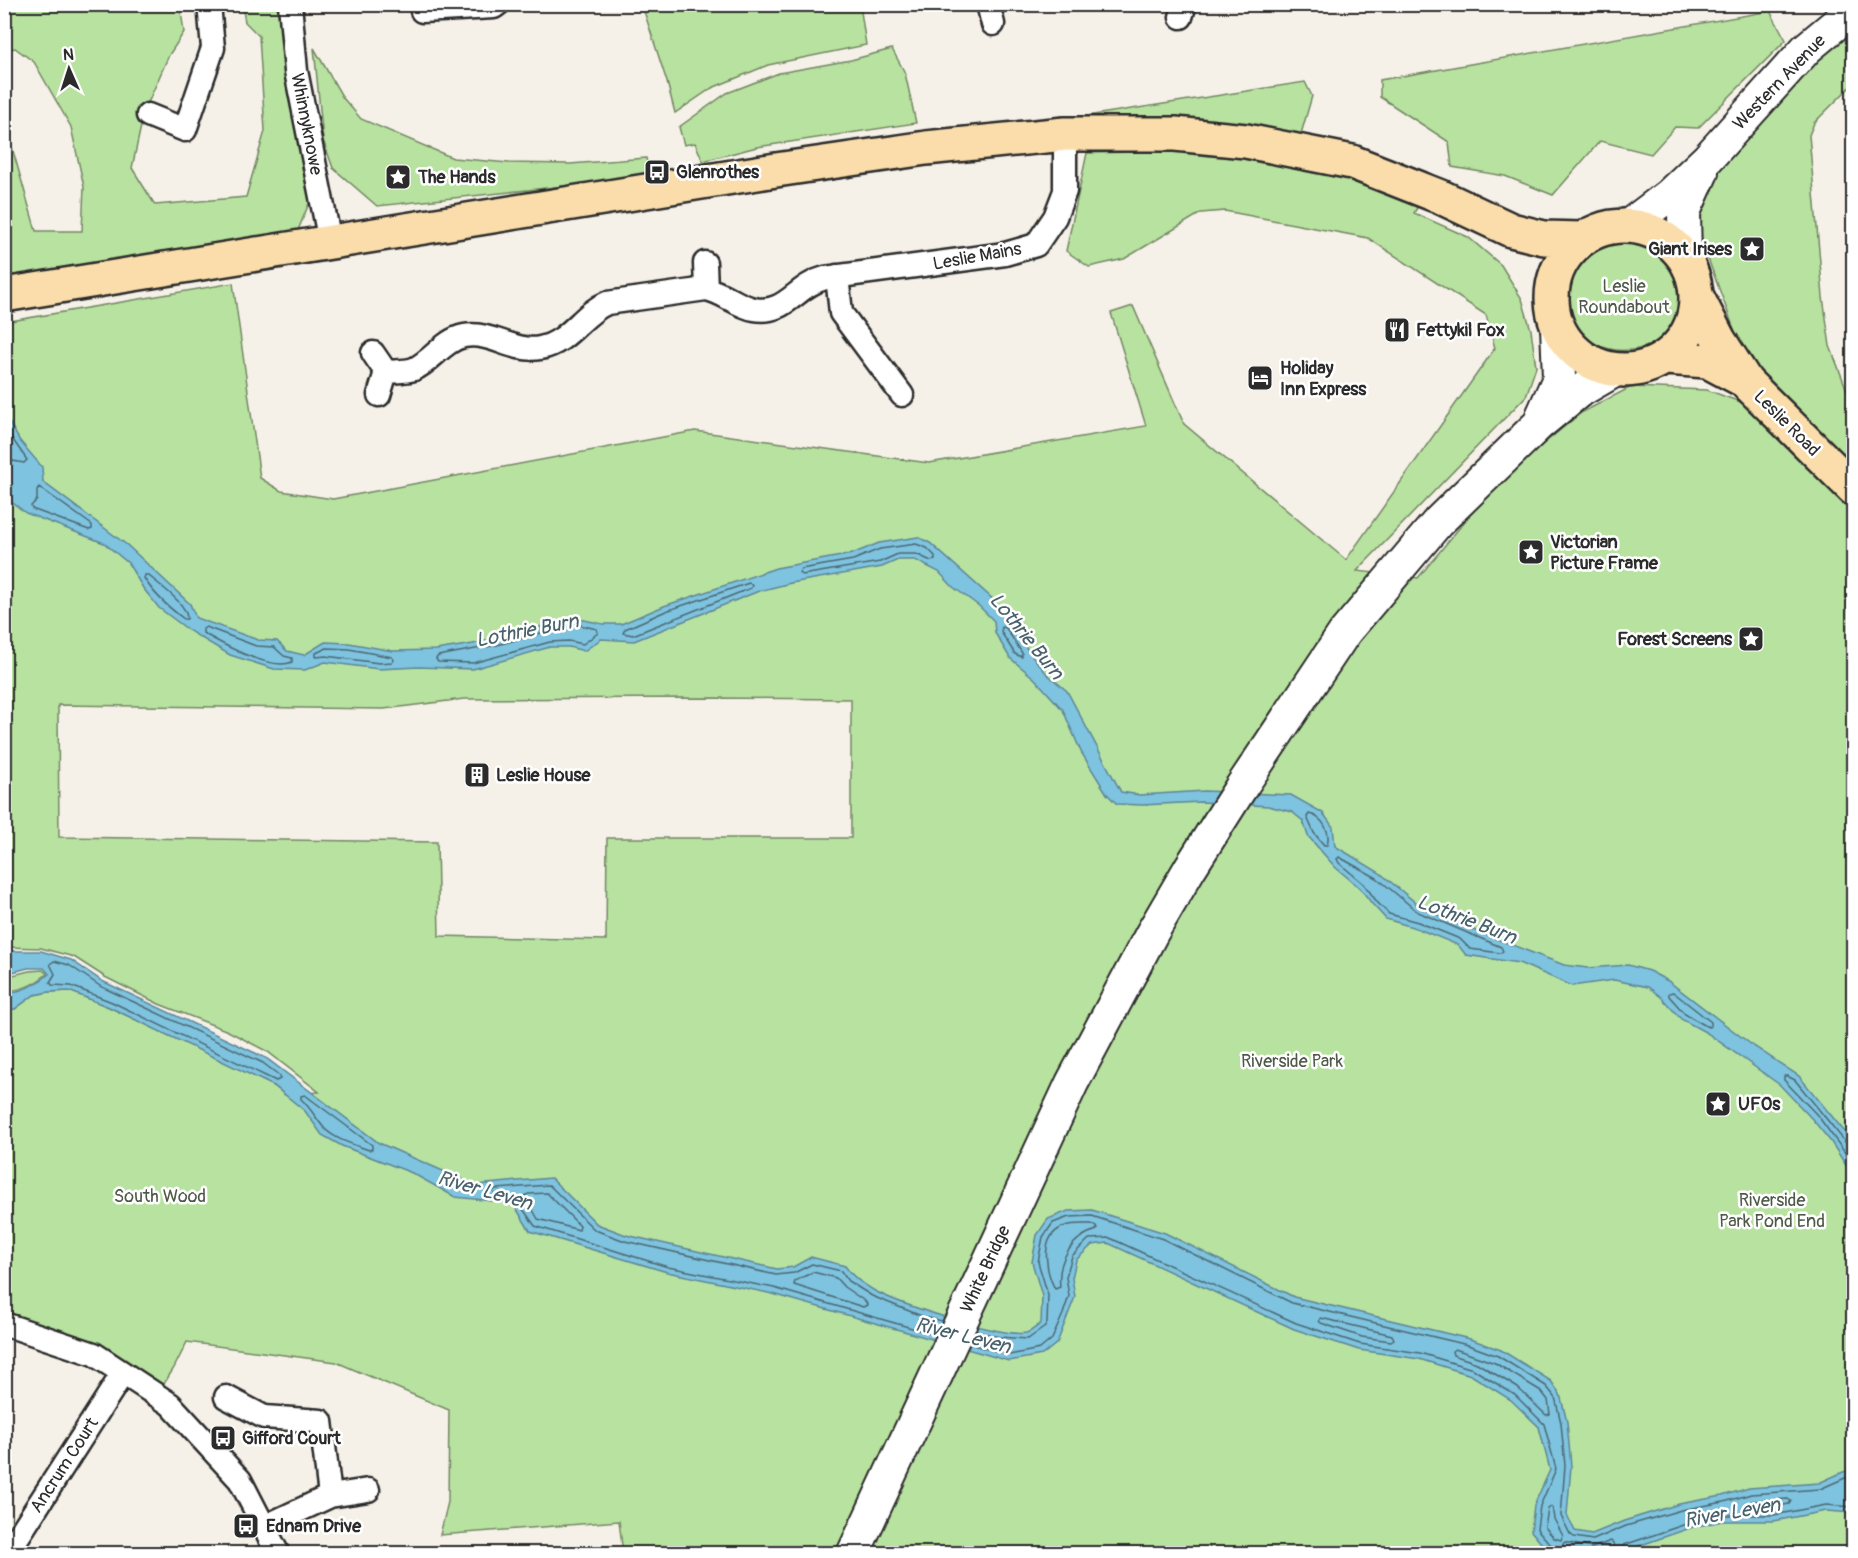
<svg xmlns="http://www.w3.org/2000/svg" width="1858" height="1558" viewBox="0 0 1858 1558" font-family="Pangolin,sans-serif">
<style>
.green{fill:#b8e29f;stroke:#728665;stroke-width:1.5;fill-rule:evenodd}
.water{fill:#7ec3df;stroke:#5d8697;stroke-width:1.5}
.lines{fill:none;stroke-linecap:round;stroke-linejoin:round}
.shore{stroke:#4c6873;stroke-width:1.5}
.minor-casing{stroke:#2b2b2b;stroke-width:27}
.secondary-casing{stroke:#2b2b2b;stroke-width:36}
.primary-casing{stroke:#2b2b2b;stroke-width:38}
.minor{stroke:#fff;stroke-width:22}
.secondary{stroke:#fff;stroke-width:32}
.primary{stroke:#faddab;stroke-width:33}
.labels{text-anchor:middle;stroke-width:5;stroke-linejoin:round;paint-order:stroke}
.street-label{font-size:18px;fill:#2b2b2b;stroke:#fff}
.poi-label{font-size:18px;font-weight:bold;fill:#2b2b2b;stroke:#fff;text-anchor:start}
.park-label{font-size:18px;fill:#4e5948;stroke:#fff}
.water-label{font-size:20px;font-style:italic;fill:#48606a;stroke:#fff}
</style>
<rect width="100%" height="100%" fill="#f6f1e8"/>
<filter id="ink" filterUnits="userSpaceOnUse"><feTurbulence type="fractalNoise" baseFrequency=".0167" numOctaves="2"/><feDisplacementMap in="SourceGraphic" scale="12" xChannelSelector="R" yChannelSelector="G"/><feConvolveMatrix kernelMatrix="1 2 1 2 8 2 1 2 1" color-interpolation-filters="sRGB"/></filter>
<g filter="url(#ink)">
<path class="green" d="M4,5h176l4,27 -15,23 -25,57 -12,56 23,37 91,-8 19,-66 -6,-95 -14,-14 -3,-17h36l32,196 -14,34 -291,49v-161l31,108h46l2,-44 -13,-60 -37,-65 -19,-14 -10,2z
M642,5h218l6,40 -98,20 -56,23 -37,25 -8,-31z
M1770,11l16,29 -88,88 -23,-1 -24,27 -51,-13 -47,54 -48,-19 -53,-9 -3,-25 -69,-45v-17z
M1853,30v54l-39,39 -5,12 14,162 7,49 23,60v62l-83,-84 -19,-23 -13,-21 -35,-95 -3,-18 1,-21 12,-32 95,-108z
M314,48l29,50 18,21 92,39 56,5 61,1 76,-6 5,19 -274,29 -44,-38 -10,-28z
M892,49l13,24 11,50 -159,24 -54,14 -8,-18 -11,2 -5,-18 48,-34 52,-20 72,-13z
M1305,82l7,14 -13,45 -238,-21z
M1191,151l132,18 98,32 -7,12 54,24 33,28 21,34 9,31 5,37 -10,29 -169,175 61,7 80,-97 83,-68 50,-26 76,3 56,20 90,89v1054l-1230,1 -4,-33 -179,14 8,-33 1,-92 -113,-48 -149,-20 -13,26 -12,19 -157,-68v-310h10l19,-14 15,-3 21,-1 39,16 107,51 58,28 11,9 34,-3 -51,-40 -40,-21 -69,-27 -54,-27 -31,-20 -33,-9 -36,-1v-625l228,-39 27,195 21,13 52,8 362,-68 234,32 217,-37 -35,-113 22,-7 51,118 162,136 149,-212 -9,-33 -118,-77 -143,-27 -24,2 -77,46 -35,8 -23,-16 21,-98zM711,698l140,1v139h-244l-1,102 -167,-4 -2,-94 -378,-5 -1,-132 326,4 80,-10z
M1629,242c14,3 32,7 41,20 9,14 14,41 7,58 -14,32 -60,38 -88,21 -5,-3 -8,-9 -12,-13 -6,-7 -8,-17 -9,-26 -3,-24 19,-52 43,-58 6,-2 12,-2 18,-2z
M43,970l4,4c-12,10 -27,17 -42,17v-14l24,-6z"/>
<path class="water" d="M5,415l15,26 22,26 1,15 84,63 63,59 6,14 62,22 19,1 10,10 17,4 21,-13 24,1 44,8 43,-1 37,-6 102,-26 28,6h18l43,-18 112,-38 76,-14 27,-11 39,-6 12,6 65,58 35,52 17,21 20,17 54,101 19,3 65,-4 86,4 32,18 10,14 2,19 45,27 41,34 29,14 114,44 24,3 40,-3 21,6 19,10 84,64 47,31 54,66v39l-2,-8 -20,-31 -18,-22 -33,-35 -73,-52 -26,-14 -20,-22 -13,-10 -34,-7 -42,6 -53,-23 -53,-8 -8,-10 -42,-17 -30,-9 -13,-14 -13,-17 -25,-21 -27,-31 -5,-15 -11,-9 -24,-6 -67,-4 -59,3 -25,-1 -10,-10 -26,-42 -18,-42 -29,-32 -24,-20 -15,-25 -1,-12 -15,-15 -26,-19 -14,-15 -24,-12h-17l-16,7 -91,16 -32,8 -125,50 -33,-2 -17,12 -15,-4h-19l-77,22 -54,-2 -40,2 -54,-7 -20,8 -31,-1 -44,-14 -39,-23 -32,-24 -16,-20 -15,-25 -24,-20 -78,-30 -21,-16z
M5,951h36l30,9 31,21 164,77 113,85 96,42 76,-7 46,46 29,11 151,34 16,-2 18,-10 34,9c7,11 17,17 28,24 25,14 127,47 153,43 5,-1 11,-7 15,-10l1,-27 -10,-34 5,-27 11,-16 20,-8 24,-1 73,23 129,64 176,42 31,11 50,31 9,13 7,28 4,44 -4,49 8,16 17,3 32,-13 55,-17 43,-8 27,-8 70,-5 24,-11 10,-2v43l-27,-2 -52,10h-52l-29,6 -75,26h-61l-11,-4 -15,-18 3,-26 16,-35 -11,-43 -28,-27 -40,-25 -52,-16 -60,-9 -65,-21 -186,-86 -16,2 -16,15 -4,18 3,19 -18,46 -15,12 -33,6 -236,-67 -106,-22 -137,-41 -17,-28 -58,-6 -43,-24 -70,-27 -20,-11 -17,-24 -31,-25 -165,-79 -40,-16 -20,1 -15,3 -19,14h-10v-16c16,-1 31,-8 44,-19l-5,-6h-16l-23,6z"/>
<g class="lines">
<path class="shore" d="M4,427l23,33 -3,3 -11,-2 -9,7
M39,487l53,38v4l-3,1 -57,-21 -1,-3 6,-6v-10z
M916,544l11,4 8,8v4l-4,1 -15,-7h-18l-18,8 -78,13 -3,-2 2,-4 52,-9 27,-11z
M145,575h3c11,10 40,29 39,44h-3c-16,-12 -30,-24 -40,-41z
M749,583l3,2 -1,3 -118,47 -10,-2 2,-4 41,-18z
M575,624l22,5 1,4 -15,11 -14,-3 -19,1 -77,21 -35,-1 -2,-3 2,-3 59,-11z
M206,627l50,19 18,1 10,9 8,2v4c-21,9 -70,-18 -89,-29v-4z
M1002,627l4,1 16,25v4l-7,-3 -14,-22z
M327,648l22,1 43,8 2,3 -2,2 -13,1 -53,-7 -10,1v-4z
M1309,814c14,3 22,18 18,31h-3l-10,-12 -7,-16z
M1339,857l38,21 41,34 83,35 2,4 -3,2 -30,-4 -10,-10 -42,-17 -29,-8 -12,-12 -13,-18 -25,-21 -2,-4z
M54,961l15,4 31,21 163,77 17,13v3l-4,2 -164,-79 -41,-16 -19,-1 -2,-3 5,-8 -5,-10z
M1673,992l38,30v4l-3,1 -23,-13 -16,-18v-3z
M305,1095l67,50v4l-3,1c-14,-5 -33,-10 -44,-21 -9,-10 -14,-21 -24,-30v-3z
M1854,1145l-8,-2 -51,-63 -8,-4h-3v4l34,36 36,49
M547,1193l33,33 -1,4 -41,-11 -13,-23 3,-2z
M1091,1224l5,2 1,4c-26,7 -40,31 -37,57l-5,2c-8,-15 -16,-48 4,-60 9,-6 21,-5 32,-5z
M813,1272l23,6 8,9 22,15 1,3 -4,2 -69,-22 1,-4z
M1321,1318l71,17 2,4 -3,2 -29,-4 -41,-14 -2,-2z
M976,1331l23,6 29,2 17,-12 2,-4 1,-28 -10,-33 5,-25 10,-14 16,-6 23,-1 71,23 129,64 176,42 30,11 48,30 9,11 6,26 4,43 -4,50 9,18 4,3 19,3 33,-14 55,-16 43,-8 27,-8 69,-5 25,-11 9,-2
M936,1335l-162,-47 -106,-21 -133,-41 -19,-27 -21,-4 -2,-4 3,-2 53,-4 46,45 30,11 151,34 18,-2 18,-9 29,7 7,10 24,15 52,21 18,4
M970,1344l39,11 31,-6 12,-10 11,-25 6,-18 -3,-19 6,-21 17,-17 21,-1 186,85 64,21 60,9 53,16 42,26 29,29 12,45 -16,37 -3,23 13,15 6,4 1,6
M1455,1349l40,14 46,28 7,9 2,14 -4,1 -28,-27 -41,-25 -24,-8 -1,-4z
M1788,1499l3,2 -2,3 -16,3 -23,1 -2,-3 4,-4z
M1552,1506l2,13 9,17 -2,4 -7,-2 -9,-11 3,-18z
M1564,1554l-1,-10 2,-2 27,6 19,-7 3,3 -2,10
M1620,1554l1,-6 3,-3 68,-23 29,-7h53l52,-10 28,2"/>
<g class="minor-casing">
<path id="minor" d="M290,4l6,67 34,171
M988,4l5,20
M422,11l72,-4 4,-3
M1181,17l4,-13
M148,115l37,15 28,-82 -4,-44
M705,263l1,26
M837,276l4,37 61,82
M373,353l13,19c9,-1 19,0 28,-3 18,-8 30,-29 50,-33 27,-5 49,17 76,12 29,-5 42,-35 67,-45l99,-14c17,3 31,17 48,20 32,6 41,-23 71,-31l180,-24 31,-9 19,-28 10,-26v-57
M379,395l7,-23
M4,1324l90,30 76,50 70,76 38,74
M226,1397l38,20 57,4 9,75
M264,1527l66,-31 38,-6
M18,1554l-8,-5 113,-176"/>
</g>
<g class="secondary-casing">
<path id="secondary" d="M1628,226l41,-31 39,-37 99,-110 47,-39
M1685,259l-1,-47 18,-40
M1542,416l17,-38 -2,-52
M853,1554l219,-471 80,-150 38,-65 50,-79 105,-157 93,-110 100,-97 40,-33 38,-22"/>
</g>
<g class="primary-casing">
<path id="primary" d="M1552 298a72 72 0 1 1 144 0a72 72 0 1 1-144 0Z
M4,295l772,-125 150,-22 139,-14h110l71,7 106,21 89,35 70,33 33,8 38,1
M1697,297l22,43 27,42 108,107
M1666,358l41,3 38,20"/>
</g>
<use href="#minor" class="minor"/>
<use href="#secondary" class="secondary"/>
<use href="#primary" class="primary"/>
</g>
</g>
<defs>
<g id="bus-square" transform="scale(1.35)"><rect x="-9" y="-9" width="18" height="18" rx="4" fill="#2b2b2b" stroke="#fff"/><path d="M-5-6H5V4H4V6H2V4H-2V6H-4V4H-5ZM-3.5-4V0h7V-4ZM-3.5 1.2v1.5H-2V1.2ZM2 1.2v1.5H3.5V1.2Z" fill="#fff"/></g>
<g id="sight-square" transform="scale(1.35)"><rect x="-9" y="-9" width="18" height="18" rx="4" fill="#2b2b2b" stroke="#fff"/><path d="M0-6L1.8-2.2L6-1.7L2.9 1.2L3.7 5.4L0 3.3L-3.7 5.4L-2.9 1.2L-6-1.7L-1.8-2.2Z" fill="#fff"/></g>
<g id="restaurant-square" transform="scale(1.35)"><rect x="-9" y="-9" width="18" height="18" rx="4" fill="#2b2b2b" stroke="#fff"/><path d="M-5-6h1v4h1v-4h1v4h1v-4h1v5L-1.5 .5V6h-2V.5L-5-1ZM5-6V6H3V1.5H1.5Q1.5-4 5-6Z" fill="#fff"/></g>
<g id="hotel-square" transform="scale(1.35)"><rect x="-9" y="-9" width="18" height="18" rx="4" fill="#2b2b2b" stroke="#fff"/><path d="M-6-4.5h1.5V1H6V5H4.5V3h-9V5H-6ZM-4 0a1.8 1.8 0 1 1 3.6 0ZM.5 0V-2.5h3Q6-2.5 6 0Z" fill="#fff"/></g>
<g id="building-square" transform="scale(1.35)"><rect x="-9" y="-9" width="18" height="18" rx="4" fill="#2b2b2b" stroke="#fff"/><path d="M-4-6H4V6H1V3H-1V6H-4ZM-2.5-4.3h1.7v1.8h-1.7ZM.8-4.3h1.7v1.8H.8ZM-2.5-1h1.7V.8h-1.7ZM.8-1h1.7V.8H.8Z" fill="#fff"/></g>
</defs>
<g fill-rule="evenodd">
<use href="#bus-square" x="657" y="172"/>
<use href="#sight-square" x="398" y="177"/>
<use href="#sight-square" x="1752" y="249"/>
<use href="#restaurant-square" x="1397" y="330"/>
<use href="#hotel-square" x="1260" y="378"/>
<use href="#sight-square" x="1531" y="552"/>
<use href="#sight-square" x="1751" y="639"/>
<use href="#building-square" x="477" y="775"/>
<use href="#sight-square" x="1718" y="1104"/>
<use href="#bus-square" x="223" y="1438"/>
<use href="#bus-square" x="246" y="1526"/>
</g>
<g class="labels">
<g class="street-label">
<text transform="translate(1779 82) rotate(-46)" y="6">Western Avenue</text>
<text transform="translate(307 124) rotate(79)" y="6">Whinnyknowe</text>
<text transform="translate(977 256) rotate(-10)" y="6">Leslie Mains</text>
<text transform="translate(1787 423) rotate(45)" y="6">Leslie Road</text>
<text transform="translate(985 1269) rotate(-65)" y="6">White Bridge</text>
<text transform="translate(64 1465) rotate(-57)" y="6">Ancrum Court</text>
</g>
<g class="poi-label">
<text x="676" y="178">Glenrothes</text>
<text x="418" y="183">The Hands</text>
<text x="1732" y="255" text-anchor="end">Giant Irises</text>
<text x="1416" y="336">Fettykil Fox</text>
<text x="1280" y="374">Holiday<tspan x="1280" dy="21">Inn Express</tspan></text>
<text x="1550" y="548">Victorian<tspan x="1550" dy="21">Picture Frame</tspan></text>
<text x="1732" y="645" text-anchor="end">Forest Screens</text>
<text x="496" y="781">Leslie House</text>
<text x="1738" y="1110">UFOs</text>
<text x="242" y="1444">Gifford Court</text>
<text x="266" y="1532">Ednam Drive</text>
</g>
<g class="park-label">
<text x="1624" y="292">Leslie<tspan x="1624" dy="21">Roundabout</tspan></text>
<text x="1292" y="1067">Riverside Park</text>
<text x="160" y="1202">South Wood</text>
<text x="1772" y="1206">Riverside<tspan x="1772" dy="21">Park Pond End</tspan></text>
</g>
<g class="water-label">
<text transform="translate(527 630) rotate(-11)" y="7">Lothrie Burn</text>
<text transform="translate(1027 636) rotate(51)" y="7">Lothrie Burn</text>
<text transform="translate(1467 919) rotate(21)" y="7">Lothrie Burn</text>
<text transform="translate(485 1190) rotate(16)" y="7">River Leven</text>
<text transform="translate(963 1335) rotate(14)" y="7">River Leven</text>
<text transform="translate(1732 1512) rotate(-10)" y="7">River Leven</text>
</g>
</g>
<rect width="1858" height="1558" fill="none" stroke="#fff" stroke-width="24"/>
<rect x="12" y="12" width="1834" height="1534" fill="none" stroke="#2b2b2b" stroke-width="2" filter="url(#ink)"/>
<g transform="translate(69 69) rotate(357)" stroke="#ffffff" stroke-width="4.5" paint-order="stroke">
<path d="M0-4.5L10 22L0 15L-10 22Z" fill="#2b2b2b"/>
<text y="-9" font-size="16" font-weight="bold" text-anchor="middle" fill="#2b2b2b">N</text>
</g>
</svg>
